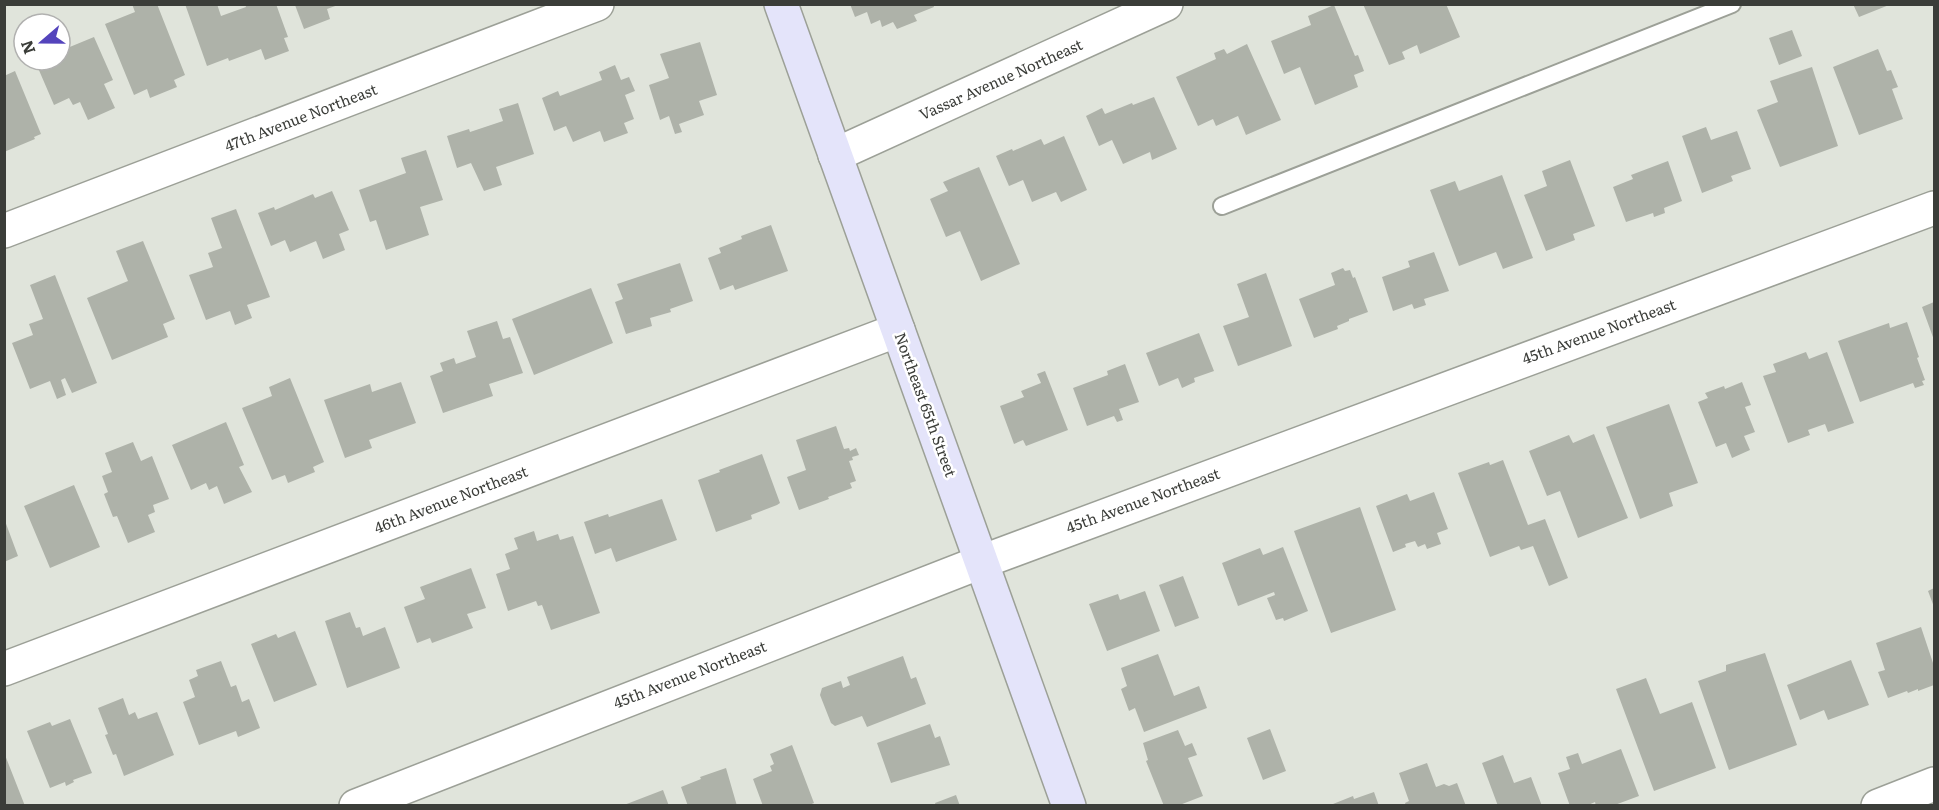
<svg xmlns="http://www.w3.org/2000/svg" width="1939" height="810" viewBox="0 0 1939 810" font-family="Literata,serif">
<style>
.building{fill:#aeb2a9}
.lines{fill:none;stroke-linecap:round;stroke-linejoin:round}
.service-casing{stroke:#9ca097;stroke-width:20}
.minor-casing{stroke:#9ca097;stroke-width:36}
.secondary-casing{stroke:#9ca097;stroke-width:36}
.service{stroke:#fff;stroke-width:16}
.minor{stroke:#fff;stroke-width:33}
.secondary{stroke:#e4e4fa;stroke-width:33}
.labels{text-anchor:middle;stroke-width:5;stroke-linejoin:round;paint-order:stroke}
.street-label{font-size:15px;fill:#3b3d39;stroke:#fff}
</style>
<rect width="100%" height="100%" fill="#e0e4db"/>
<path class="building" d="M132,4h25l28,71 -11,5 3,7 -27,11 -3,-9 -13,6 -29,-71 30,-12z
M185,4h32l4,12 25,-9 -1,-3h31l12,33 -4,1 5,13 -24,9 -4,-11 -32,12 -1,-3 -21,8z
M850,4h83l1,3 -20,8 3,6 -20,8 -4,-7 -11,5 -2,-7 -9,4 -4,-12 -12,5z
M1363,4h83l14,33 -40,17 -3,-9 -15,7 3,7 -16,6z
M1853,4h36v1l-30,12z
M295,5h43l-11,4 3,10 -26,10z
M1334,5l21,51 3,-1 6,16 -10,4 4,12 -43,18 -15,-38 -16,7 -13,-33 40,-16 -3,-9z
M1792,30l10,26 -23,9 -10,-27z
M94,37l19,43 -9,4 11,24 -27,12 -8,-18 -7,3 -4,-7 -15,7 -19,-44 25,-1v-9z
M700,42l17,53 -18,6 5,14 -25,9 3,8 -7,2 -6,-18 -9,4 -11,-35 20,-7 -9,-24z
M1247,44l34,76 -35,15 -8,-19 -22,10 -3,-7 -15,7 -22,-49 40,-18 -2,-6 10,-4 3,5z
M1878,49l9,22 4,-1 7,17 -6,2 11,30 -44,16 -26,-68z
M615,65l6,15 8,-3 6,14 -10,4 9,24 -10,4 4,10 -24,9 -4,-11 -27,11 -7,-16 -12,5 -12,-33 16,-7 2,5 42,-16 -3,-8z
M1812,67l26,79 -58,21 -23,-57 21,-8 -8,-21z
M15,71l26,63 -7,3 1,2 -31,13v-76z
M1154,97l23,52 -25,11 -2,-8 -27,12 -11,-24 -13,6 -13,-30 16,-8 3,6 27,-11 1,2z
M518,103l16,51 -38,13 6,18 -18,6 -13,-28 -14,5 -10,-32 22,-7 1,3 33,-11 -4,-12z
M1706,127l5,13 26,-9 14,38 -20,7 2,5 -31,12 -20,-57z
M1064,136l23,54 -26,12 -5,-10 -24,10 -9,-22 -14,6 -13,-30 16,-7 1,2 28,-12 3,6z
M426,150l17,50 -23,7 9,28 -43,15 -10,-30 -6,2 -11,-32 47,-17 -5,-15z
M1570,160l25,66 -22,8 2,6 -29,11 -22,-56 23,-9 -5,-15z
M1668,161l14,40 -18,7 1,5 -11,4 -1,-4 -27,9 -13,-35 20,-8 -2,-4z
M979,167l41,97 -39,17 -21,-50 -14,6 -16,-38 18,-8 -5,-9z
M1502,175l31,83 -30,11 -7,-17 -37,14 -29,-76 25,-9 4,10z
M332,191l17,39 -10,4 6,16 -22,9 -7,-18 -26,11 -5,-12 -14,6 -13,-33 16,-6 1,3 38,-16 2,4z
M236,209l34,88 -23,8 5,13 -17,7 -5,-14 -24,9 -17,-45 24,-8 -5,-14 14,-5 -11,-30z
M771,225l17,46 -53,19 -2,-5 -13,5 -12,-32 13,-5 -2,-5 23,-9 -1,-3z
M143,241l32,78 -12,5 5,13 -56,23 -25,-62 41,-17 -12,-30z
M1434,252l15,39 -25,8 2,6 -12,4 -2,-5 -19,7 -11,-34 28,-10 -2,-6z
M680,263l13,38 -23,8 1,3 -21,6 2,8 -26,8 -11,-32 8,-3 -6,-15z
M1343,268l2,3 5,-1 3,8 2,-1 13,35 -19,7v2l-12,5 1,3 -24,9 -15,-39 36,-14 -4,-12z
M1266,273l26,73 -54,20 -15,-40 26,-9 -12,-33z
M55,275l42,108 -25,10 -7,-15 -4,2 5,15 -9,4 -7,-18 -20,8 -18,-46 21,-8 -4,-11 14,-5 -13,-34z
M591,288l22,55 -79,32 -22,-56z
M1934,302v38l-12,-33z
M497,321l6,18 7,-2 13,36 -34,11 4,12 -50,17 -13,-37 13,-5 -3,-8 14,-5 2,6 20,-7 -9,-26z
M1907,322l12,35 -2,1 8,22 -3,1 2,4 -9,3 -2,-5 -53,19 -22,-61 51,-18 1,5z
M1199,333l15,38 -20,7 1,4 -13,6 -4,-10 -19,8 -13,-33z
M1806,352l3,7 18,-7 27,71 -26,9 -3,-8 -17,6 2,5 -22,8 -25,-67 13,-4 -3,-8z
M1125,364l14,38 -20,7 4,11 -6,2 -3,-6 -27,10 -14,-38 35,-13 -1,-4z
M1045,371l23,59 -42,16 -3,-6 -9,4 -14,-38 24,-9 -3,-6 20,-8 -4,-9z
M290,378l34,84 -11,5 2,5 -27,11 -3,-8 -13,5 -30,-72 30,-12 -3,-9z
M401,382l15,41 -47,17 3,8 -27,10 -21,-58 46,-16 2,8z
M1742,382l9,23 -6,2 10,25 -11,4 6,14 -18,8 -6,-15 -10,4 -18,-45 10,-4 -3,-5 19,-7 1,3z
M1669,404l29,79 -29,10 4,13 -33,13 -34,-92z
M226,422l18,43 -5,2 13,25 -28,12 -7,-18 -8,4 -3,-7 -15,7 -19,-45z
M836,426l8,23 5,-1 1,3 6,-3 3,7 -7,2 1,3 -4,1 7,20 -6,2 2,5 -24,9 1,2 -30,11 -12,-33 19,-7 -10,-30z
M1594,434l34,84 -50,20 -18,-47 -13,5 -18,-45 40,-16 4,8z
M133,442l8,19 11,-5 17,43 -16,6 2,7 -7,3 7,17 -27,11 -11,-27 -4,1 -9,-23 4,-2 -6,-16 10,-4 -7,-19z
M762,454l18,49 -3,2 -26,10 1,4 -36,13 -18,-52 22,-8 -1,-2z
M1503,460l25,65 17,-6 23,59 -19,8 -16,-40 -12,4 -2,-4 -29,11 -32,-84 31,-11 1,3z
M74,485l26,62 -50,21 -26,-62z
M1434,492l14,37 -11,4 4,11 -14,5 -2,-5 -7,3 -3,-6 -10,3 1,3 -13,5 -17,-46 31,-12 3,7z
M662,499l15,41 -61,22 -5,-14 -16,6 -11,-32 24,-8 1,3z
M1360,507l36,103 -65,23 -37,-102z
M5,521l13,35 -14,6v-40z
M534,531l3,10 21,-7 2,6 13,-4 27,77 -49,17 -9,-25 -4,1 -2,-5 -28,10 -12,-37 14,-5 -5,-15 13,-5 -4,-11z
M1283,547l25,64 -24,10 -1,-3 -7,2 -9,-22 8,-3 -1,-3 -36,14 -16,-43 38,-15 3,7z
M471,568l15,40 -19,6 6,14 -41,15 -2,-5 -13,5 -13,-36 21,-8 -5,-12z
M1183,576l16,42 -24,9 -16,-42z
M1934,588v19l-6,-16z
M1145,591l15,40 -53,20 -18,-47 29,-10 2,6z
M350,612l6,16 4,-1 3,9 22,-9 15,41 -53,20 -22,-67z
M1921,627l13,39v19l-16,6v-2l-10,4 -1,-2 -19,7 -10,-26 7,-2 -9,-27z
M295,631l22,54 -43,17 -23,-58 25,-10 2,4z
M1765,653l32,92 -68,25 -31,-89 28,-10v-6z
M1158,654l16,42 25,-10 8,22 -63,24 -9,-24 -6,3 -8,-22 6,-3 -6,-18z
M903,656l8,23 5,-2 10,27 -59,23 -5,-11 -27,10 -4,-3 -11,-28 2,-7 19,-7 2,7 7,-3 -3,-8z
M1851,660l18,45 -41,15 -4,-10 -24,10 -13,-35z
M221,661l10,26 5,-2 6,17 7,-3 11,29 -22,9 -2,-6 -37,14 -16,-43 12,-5 -6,-17 9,-4 -2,-6z
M1646,678l14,36 32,-12 24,66 -62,23 -38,-102z
M123,698l6,17 6,-3 3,7 19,-7 17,43 -50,21 -8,-22 -3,1 -8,-20 3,-1 -10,-26z
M70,719l22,54 -19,7 1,2 -8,4 -1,-4 -15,6 -23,-57 23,-9 2,4z
M930,724l5,14 5,-2 10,29 -59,18 -14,-40z
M1270,729l16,42 -23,9 -16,-42z
M1178,730l7,16 7,-3 5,12 -9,3 15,38 -26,10h-13l-18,-45 2,-1 -5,-17z
M792,745l22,58 -7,3h-44l-10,-27 19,-8 -2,-5 4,-2 -4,-10z
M1621,749l18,47 -27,10h-16l-1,-4 -9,4h-16l-12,-33 12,-4 -4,-12 12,-4 4,11z
M5,755l20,51h-21z
M1503,755l11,28 17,-6 11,29h-44l-16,-43z
M1427,763l9,24 8,-3 5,2 8,-3 9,23h-60l-1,-3 4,-2 -10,-28z
M726,768l11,38h-49l-7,-19 20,-8 -1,-2z
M663,790l6,16h-45v-1z
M1374,792l5,14h-51l25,-10 1,3z
M956,795l4,11h-24l-1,-3z"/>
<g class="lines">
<g class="service-casing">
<path id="service" d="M1222,206l510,-202"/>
</g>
<g class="minor-casing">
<path id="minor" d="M835,155l331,-151
M4,231l593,-227
M4,669l894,-339
M356,806l625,-244 953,-354
M1878,806l56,-22"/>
</g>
<g class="secondary-casing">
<path id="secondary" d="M781,4l288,802"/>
</g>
<use href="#service" class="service"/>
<use href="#minor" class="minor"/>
<use href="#secondary" class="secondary"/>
</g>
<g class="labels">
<g class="street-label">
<text transform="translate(1001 80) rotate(-24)" y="5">Vassar Avenue Northeast</text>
<text transform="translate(301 118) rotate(-21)" y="5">47th Avenue Northeast</text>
<text transform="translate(1599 332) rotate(-20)" y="5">45th Avenue Northeast</text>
<text transform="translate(925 405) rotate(70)" y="5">Northeast 65th Street</text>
<text transform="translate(451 500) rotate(-21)" y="5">46th Avenue Northeast</text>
<text transform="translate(1143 501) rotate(-20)" y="5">45th Avenue Northeast</text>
<text transform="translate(690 675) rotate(-21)" y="5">45th Avenue Northeast</text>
</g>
</g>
<rect width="1939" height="810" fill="none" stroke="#3b3d39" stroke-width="12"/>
<g transform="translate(42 42) rotate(250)"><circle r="28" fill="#ffffff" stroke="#b1b1b0" stroke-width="1.5"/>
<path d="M0-4.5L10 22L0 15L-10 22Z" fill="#5444bc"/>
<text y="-9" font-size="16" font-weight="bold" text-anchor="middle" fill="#3b3d39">N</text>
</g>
</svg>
